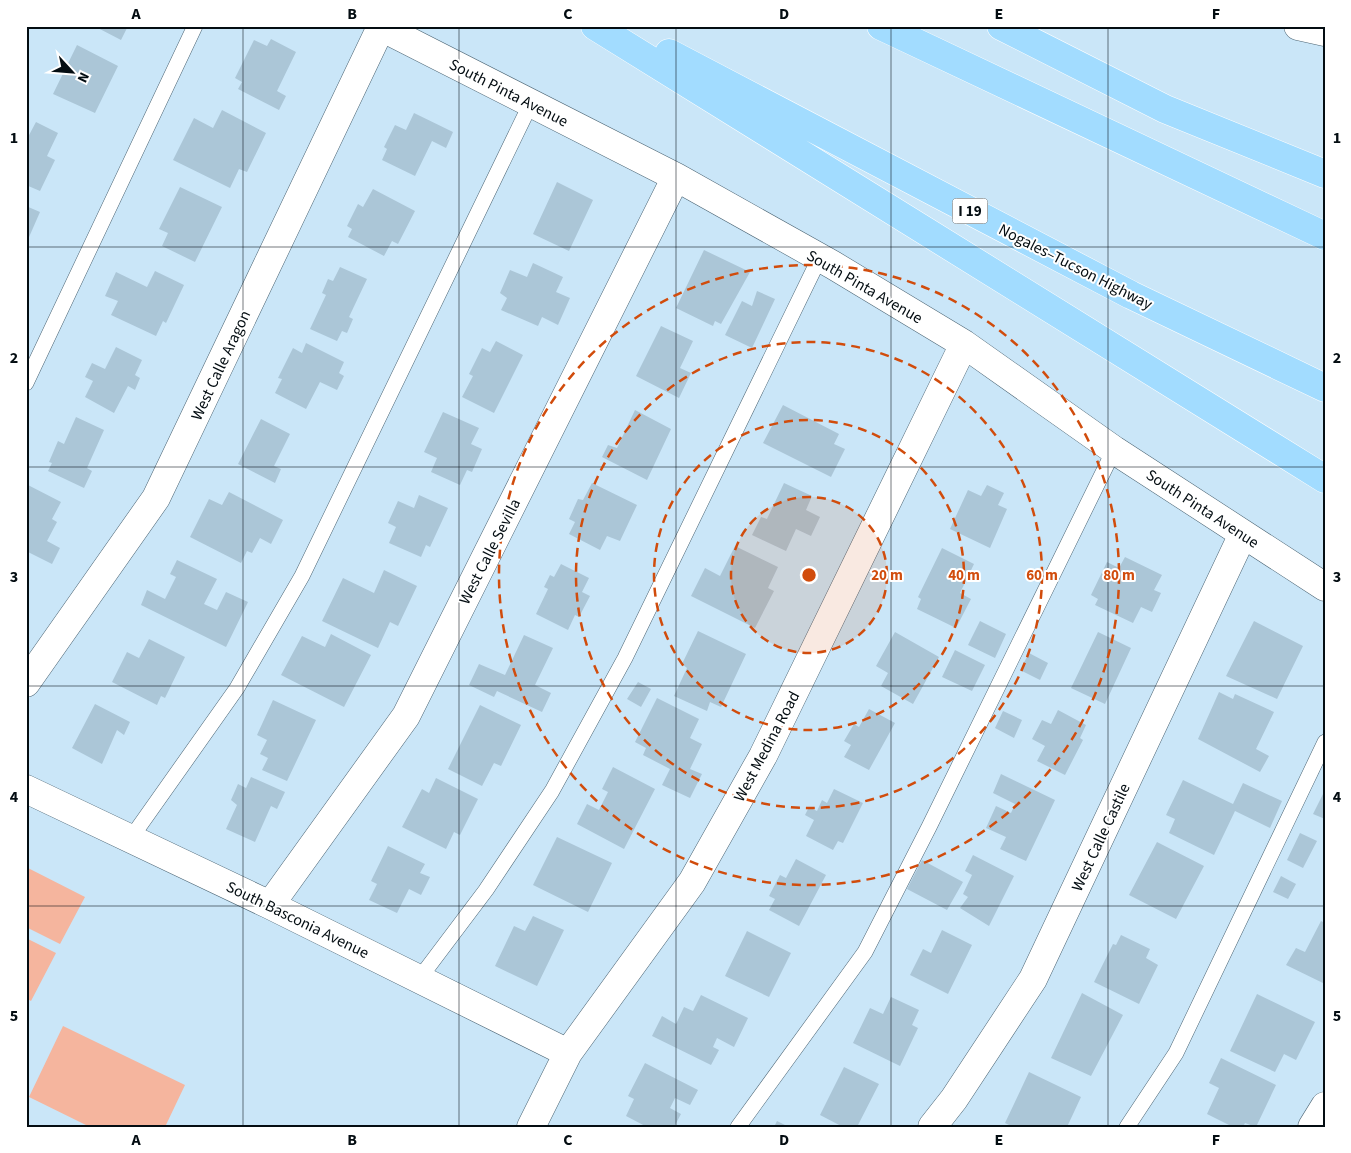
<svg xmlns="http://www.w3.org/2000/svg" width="1351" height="1153" viewBox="0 0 1351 1153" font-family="'Source Sans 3',sans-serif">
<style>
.green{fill:#f5b59e}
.building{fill:#abc6d7}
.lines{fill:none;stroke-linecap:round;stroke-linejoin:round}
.lane-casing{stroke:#4c6574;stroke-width:16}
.street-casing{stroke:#4c6574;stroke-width:29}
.secondary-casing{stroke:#4c6574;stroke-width:29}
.highway-casing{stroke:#fff;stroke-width:29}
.lane{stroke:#fff;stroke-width:15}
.street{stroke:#fff;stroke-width:28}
.secondary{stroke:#fff;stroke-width:28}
.highway{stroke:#a2dcff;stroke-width:28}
.grid{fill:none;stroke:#040d12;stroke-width:1;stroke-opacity:0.55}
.ring{fill:none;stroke:#d14c0c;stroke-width:2.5;stroke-dasharray:9 6}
.labels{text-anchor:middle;stroke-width:4;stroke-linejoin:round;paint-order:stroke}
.shield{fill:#fff;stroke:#4f5659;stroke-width:1}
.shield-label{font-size:15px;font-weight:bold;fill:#040d12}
.street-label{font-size:16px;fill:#040d12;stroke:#fff}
.centre{fill:#d14c0c;stroke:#fff;stroke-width:2.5}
.ring-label{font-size:15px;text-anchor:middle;font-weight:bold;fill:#d14c0c;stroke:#fff;stroke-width:4;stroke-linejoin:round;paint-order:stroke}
.neatline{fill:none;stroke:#040d12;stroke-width:2}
.grid-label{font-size:16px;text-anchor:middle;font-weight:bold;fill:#040d12}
</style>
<rect width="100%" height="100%" fill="#cae6f8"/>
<path class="green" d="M26,867l59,30 -25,47 -34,-17z
M26,938l30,15 -25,48 -5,-3z
M63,1026l122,59 -20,42h-75l-61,-30z"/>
<path class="building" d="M94,26h34l-7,14z
M271,39l25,13 -19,39 9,5 -7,14 -41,-21 4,-7 -7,-4 19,-38 13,6z
M77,45l41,21 -23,47 -42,-19z
M222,110l44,23 -19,39 -8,-3 -9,19 -57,-28 21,-42 19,10z
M414,113l39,19 -7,16 -14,-7 -17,35 -33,-16 5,-11 -3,-2 11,-22 11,5z
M36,122l22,11 -11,23 8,4 -15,31 -14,-6v-49l2,1z
M557,182l36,18 -24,51 -36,-17z
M180,187l42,20 -27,55 -33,-16 6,-13 -9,-4z
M373,189l42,22 -17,33 -6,-3 -8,15 -36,-19 4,-8 -5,-3 11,-22 5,3z
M26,206l14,6 -14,32z
M704,250l46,22 -29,52 -6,-3 -2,5 -37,-18z
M533,263l30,14 -7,15 14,6 -12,27 -16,-8 -4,9 -37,-16 6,-12 -7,-5 10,-23 17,7z
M340,267l27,12 -18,38 4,2 -6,14 -5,-2 -5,10 -27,-12 16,-34 -4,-2 6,-14 5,2z
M155,271l29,14 -18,38 -3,-2 -7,15 -45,-21 7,-14 -13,-5 11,-24 31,15z
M757,291l18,8 -23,49 -27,-13 17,-34 10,5z
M661,326l32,15 -13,27 11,5 -12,25 -43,-22z
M496,341l27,14 -29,58 -32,-16 11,-21 -4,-2 13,-26 8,4z
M306,343l38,19 -5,11 5,3 -7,14 -17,-8 -14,27 -31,-16 7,-14 -4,-1 15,-30 9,5z
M116,347l26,13 -7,15 5,3 -5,12 -7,-4 -14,27 -29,-16 8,-16 -8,-4 7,-14 13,6z
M783,405l56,29 -5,10 11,5 -14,28 -68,-34z
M635,410l36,19 -24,51 -45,-23 6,-12 9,3z
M443,412l36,16 -8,16 11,5 -10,23 -5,-2 -7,15 -29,-13 6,-14 -13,-6z
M76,417l28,13 -17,38 5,3 -8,17 -36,-17 4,-8 -3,-1 9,-21 6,3z
M261,419l29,15 -16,32 7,3 -6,14 -37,-19z
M592,483l45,22 -17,36 -13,-5 -7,14 -31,-16 6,-12 -6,-3 9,-20 5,1z
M784,483l28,13 -6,14 14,7 -9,19 -15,-7 -10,22 -34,-16 9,-18 6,2z
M26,484l35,18 -9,17 5,3 -10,19 13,7 -8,16 -26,-13z
M987,485l17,8 -6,12 9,4 -17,39 -40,-19 18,-39 13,6z
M229,492l54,28 -12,24 -11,-6 -8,15 -5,-2 -6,12 -51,-26 19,-38 13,6z
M419,495l29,13 -18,39 -4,-2 -5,12 -32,-14 7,-16 -8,-4 10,-22 16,7z
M735,546l43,21 -10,21 6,3 -19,37 -64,-32 14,-28 15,8z
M942,548l32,16 -14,29 11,6 -15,29 -39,-19 4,-10 -3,-2z
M1125,557l37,18 -8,15 7,3 -9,19 -11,-5 -8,16 -38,-18 3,-6 -7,-4 16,-33 12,6z
M177,560l40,19 -13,25 13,6 9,-18 22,10 -22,45 -85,-42 6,-15 18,9 11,-22 -6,-3z
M561,564l28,14 -7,14 8,4 -11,21 -4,-2 -7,15 -32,-16 12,-25 -4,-2 6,-12 4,2z
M384,570l33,16 -19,40 -8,-4 -12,26 -56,-27 21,-43 31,15z
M980,621l26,13 -11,24 -27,-13z
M1254,621l49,25 -26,53 -51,-23z
M698,631l48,23 -25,53 -11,-5 -3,9 -33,-15 13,-28 -5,-4z
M895,632l44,25 -26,47 -32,-18 7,-13 -12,-7z
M1098,632l33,16 -26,56 -34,-16z
M331,634l40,21 -27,52 -63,-32 21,-39 23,11z
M524,635l29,13 -18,37 16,8 -9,19 -45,-21 -3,6 -25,-12 10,-21 26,11z
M149,639l36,18 -20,41 -4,-2 -4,9 -45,-23 15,-30 12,6z
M955,650l30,15 -13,26 -30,-14z
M1029,653l19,10 -8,17 -20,-10z
M638,682l13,7 -10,18 -14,-8z
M1219,692l14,7 2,-5 39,18 -18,37 13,7 -9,16 -62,-33z
M657,698l42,21 -9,19 12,6 -12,25 12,5 -12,24 -28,-13 8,-16 -27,-14 3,-7 -11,-6z
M273,700l43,20 -29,61 -25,-11 6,-12 -8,-4 7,-14 -10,-5z
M95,704l35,18 -6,13 -7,-5 -15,34 -30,-16z
M480,705l41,20 -20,41 -7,-3 -12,23 -34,-17z
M869,709l26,14 -26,47 -25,-13 7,-12 -7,-4 10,-17 5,3z
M1058,710l28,15 -6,13 3,2 -18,35 -28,-14 8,-15 -13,-7 10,-19 9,4z
M1003,711l19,9 -8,18 -19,-10z
M613,767l42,22 -31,60 -47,-25 10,-20 12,6 9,-18 -6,-3z
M1001,774l54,26 -29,61 -26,-12 6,-12 -20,-9 10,-22 15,7 4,-9 -22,-11z
M251,777l34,15 -8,17 -6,-3 -16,36 -29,-13 11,-24 -6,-5 7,-16 8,4z
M436,778l42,21 -18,36 -6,-3 -8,17 -44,-22 20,-38 7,4z
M1183,780l50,24 10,-21 39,18 -12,27 -35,-17 -21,44 -45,-22 6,-14 -9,-4z
M834,789l29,14 -20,40 -5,-2 -5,9 -27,-14 8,-16 -9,-5 4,-8 8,4 5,-11 5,3z
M1325,790v29l-12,-5z
M1300,833l17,8 -14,27 -16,-8z
M557,837l55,26 -24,49 -55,-27z
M1157,842l47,24 -28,53 -47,-24z
M388,846l37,18 -5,9 10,4 -9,18 -12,-6 -12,24 -28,-13 8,-16 -6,-3z
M973,855l41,21 -25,50 -29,-18 8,-11 -5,-3 9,-19 -7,-4z
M796,859l30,16 -27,51 -30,-16 6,-11 -6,-3 11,-21 6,3z
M922,860l41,22 -16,28 -40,-21z
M1281,876l15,8 -8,15 -15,-7z
M533,916l31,14 -27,56 -42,-20 19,-40 11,5z
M1321,921l4,2v61l-39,-19 10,-17 9,4z
M942,930l30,15 -24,49 -38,-19 13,-26 8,4z
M747,931l44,22 -22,44 -44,-21z
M1121,935l29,14 -4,9 12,7 -19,39 -45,-22 19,-38 3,1z
M1082,993l41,22 -32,61 -40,-18z
M1257,994l58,28 -19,38 -12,-6 -9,18 -45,-21z
M701,995l47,23 -14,29 -17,-9 -4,9 6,3 -8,15 -59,-29 10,-20 14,8 8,-17 9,4z
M891,997l28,13 -7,15 6,3 -18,38 -47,-23 17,-35 13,6z
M1221,1058l55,27 -20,42 -11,-4 -2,4h-10l-26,-13 12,-26 -10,-5z
M645,1063l53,27 -8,15 -15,-7 -5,10 11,6 -7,13h-27l-21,-11 8,-17 -6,-3z
M844,1067l35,17 -22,43h-14l-23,-12z
M1029,1072l52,25 -14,30h-54l-8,-4z
M777,1121l12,6h-15z"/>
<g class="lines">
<g class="lane-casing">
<path id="lane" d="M26,383l169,-357
M131,838l106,-150 65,-112 229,-473
M419,979l67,-89 66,-99 73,-133 194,-399
M738,1127l127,-175 64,-125 185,-377
M1127,1127l49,-74 149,-311"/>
</g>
<g class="street-casing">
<path id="street" d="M379,26l297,151 157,88 131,79 150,106 211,137
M26,683l130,-185 225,-471
M26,789l244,116 298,148
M270,905l136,-189 270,-539
M531,1127l37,-74 124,-171 71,-126 201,-412
M932,1127l22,-28 79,-120 210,-445
M1312,1127l13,-21"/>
</g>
<g class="secondary-casing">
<path id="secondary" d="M1298,26l27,6"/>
</g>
<g class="highway-casing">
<path id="highway" d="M595,26l730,453
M881,26l444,210
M1001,26l164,83 160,65
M669,53l462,242 194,93"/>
</g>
<use href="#lane" class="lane"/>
<use href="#street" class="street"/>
<use href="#secondary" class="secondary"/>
<use href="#highway" class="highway"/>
</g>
<path class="grid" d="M243,26v1101M459,26v1101M676,26v1101M891,26v1101M1108,26v1101M26,247h1299M26,467h1299M26,686h1299M26,906h1299"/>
<circle cx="809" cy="575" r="78" fill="#d14c0c" fill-opacity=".12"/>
<g class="ring">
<circle cx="809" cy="575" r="78"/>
<circle cx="809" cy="575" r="155"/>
<circle cx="809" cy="575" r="233"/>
<circle cx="809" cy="575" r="310"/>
</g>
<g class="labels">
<rect class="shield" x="952.5" y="198.5" width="35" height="25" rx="4"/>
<g class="shield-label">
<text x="970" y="216">I 19</text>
</g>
<g class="street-label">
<text transform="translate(509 92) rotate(27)" y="6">South Pinta Avenue</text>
<text transform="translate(1076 266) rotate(27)" y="6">Nogales–Tucson Highway</text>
<text transform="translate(865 286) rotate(30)" y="6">South Pinta Avenue</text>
<text transform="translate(220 365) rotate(-65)" y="6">West Calle Aragon</text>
<text transform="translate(1203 508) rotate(33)" y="6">South Pinta Avenue</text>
<text transform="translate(489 551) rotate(-63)" y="6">West Calle Sevilla</text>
<text transform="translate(766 746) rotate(-62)" y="6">West Medina Road</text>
<text transform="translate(1100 837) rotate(-65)" y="6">West Calle Castile</text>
<text transform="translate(298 919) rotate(26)" y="6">South Basconia Avenue</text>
</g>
</g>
<circle cx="809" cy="575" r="8" class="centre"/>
<g class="ring-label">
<text x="887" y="580">20 m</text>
<text x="964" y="580">40 m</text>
<text x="1042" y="580">60 m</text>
<text x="1119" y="580">80 m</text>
</g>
<rect width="1351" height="1153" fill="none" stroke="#ffffff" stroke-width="55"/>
<g transform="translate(72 72) rotate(116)" stroke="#ffffff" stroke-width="4" paint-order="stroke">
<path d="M0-4L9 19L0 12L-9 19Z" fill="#040d12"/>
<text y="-8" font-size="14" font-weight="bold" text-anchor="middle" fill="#040d12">N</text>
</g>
<rect x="28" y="28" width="1296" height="1098" class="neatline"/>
<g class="grid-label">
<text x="136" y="19">A</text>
<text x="352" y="19">B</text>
<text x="568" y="19">C</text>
<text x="784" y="19">D</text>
<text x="999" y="19">E</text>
<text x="1216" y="19">F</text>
<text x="14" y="143">1</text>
<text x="1337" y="143">1</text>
<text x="14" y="363">2</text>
<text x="1337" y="363">2</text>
<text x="14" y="582">3</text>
<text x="1337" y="582">3</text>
<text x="14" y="802">4</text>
<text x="1337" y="802">4</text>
<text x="14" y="1021">5</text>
<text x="1337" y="1021">5</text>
<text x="136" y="1145">A</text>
<text x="352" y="1145">B</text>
<text x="568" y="1145">C</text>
<text x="784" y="1145">D</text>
<text x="999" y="1145">E</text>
<text x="1216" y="1145">F</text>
</g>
</svg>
